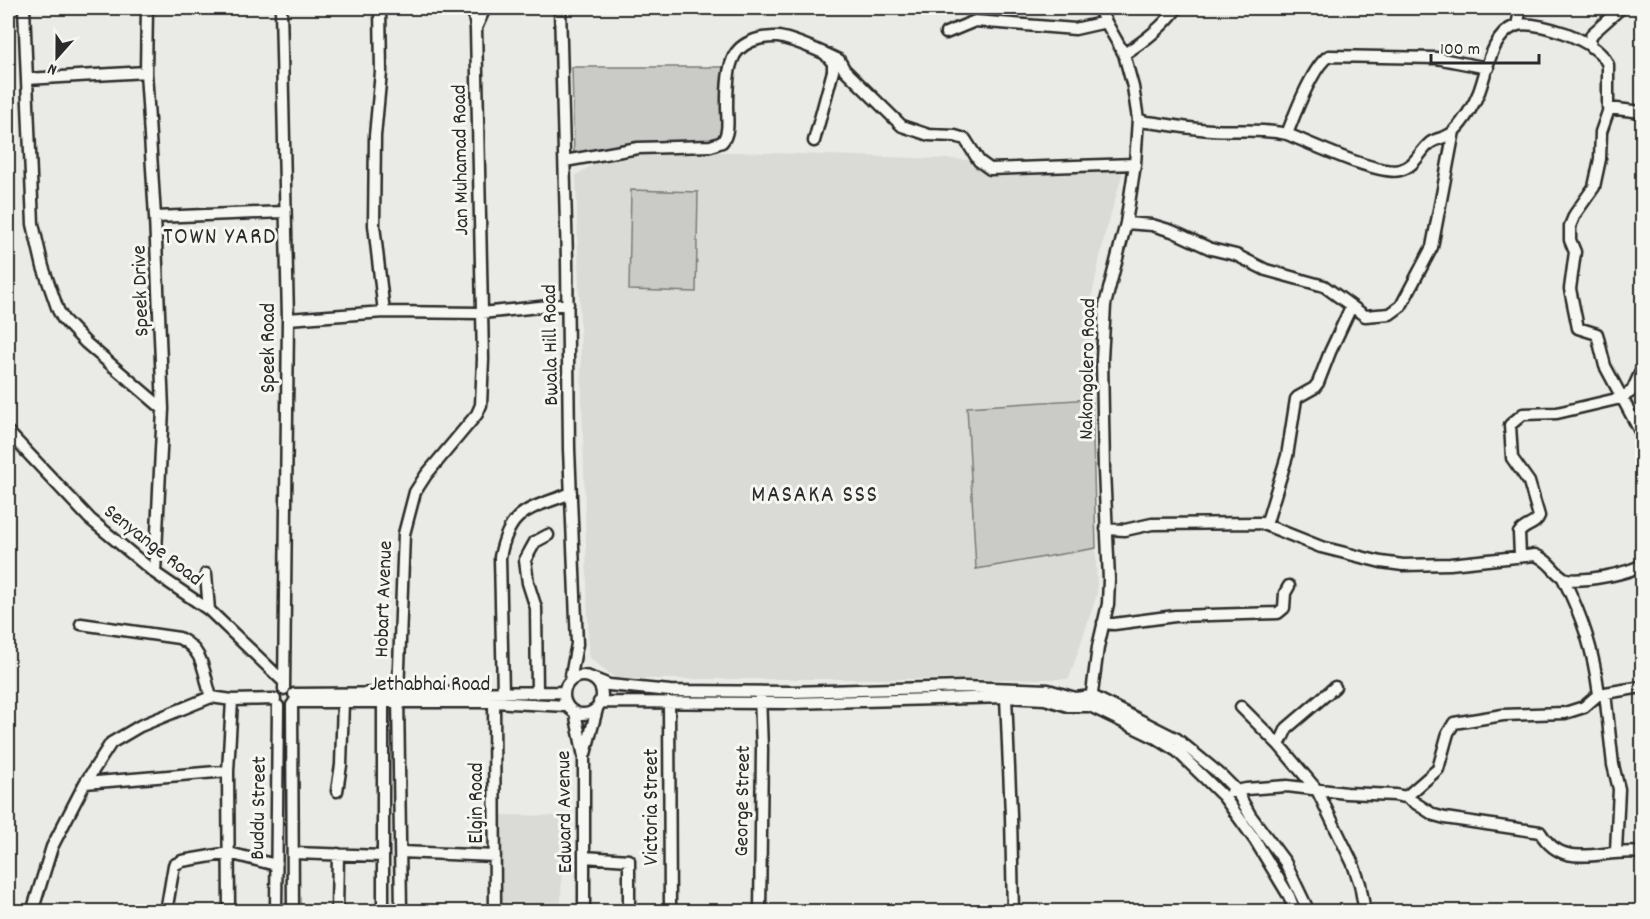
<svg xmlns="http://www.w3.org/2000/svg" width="1650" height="919" viewBox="0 0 1650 919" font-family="Dekko,sans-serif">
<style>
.built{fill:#dadad6}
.green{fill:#cacac7;stroke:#7a7a79;stroke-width:1.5}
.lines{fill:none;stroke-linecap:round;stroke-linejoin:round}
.minor-casing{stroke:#2b2b2b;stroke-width:15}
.minor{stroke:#f6f6f2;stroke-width:10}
.labels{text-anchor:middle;stroke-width:6;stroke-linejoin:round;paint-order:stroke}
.street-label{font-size:21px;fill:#2b2b2b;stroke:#f6f6f2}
.quarter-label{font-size:24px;letter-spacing:1.5px;fill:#2b2b2b;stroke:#f6f6f2}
</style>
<rect width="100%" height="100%" fill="#eaeae6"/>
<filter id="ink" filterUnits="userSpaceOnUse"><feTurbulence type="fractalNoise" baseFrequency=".0167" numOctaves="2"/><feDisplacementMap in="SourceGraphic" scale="12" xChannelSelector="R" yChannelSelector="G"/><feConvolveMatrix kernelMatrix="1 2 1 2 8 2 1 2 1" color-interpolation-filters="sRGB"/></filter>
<g filter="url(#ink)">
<path class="built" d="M634,152h105l386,13 -20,69 -15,70 7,290 -28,85h-453l-27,-22 -13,-482 30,-18z
M500,815l62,1 -1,95h-61z"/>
<path class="green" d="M572,67h151l1,73 -150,19z
M631,190l67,2 -2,100 -67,-2z
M1092,399l4,149 -120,21 -9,-162z"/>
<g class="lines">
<g class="minor-casing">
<path id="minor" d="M24,8l9,216 10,43 15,43 5,9 23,24 77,66
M147,8l-1,64 9,145 8,192 -8,164
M281,8l7,311 -4,370
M380,8l1,64 -6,64 -1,89 10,87
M560,8l7,252 2,189 8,195 -7,37
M1517,25l4,-17
M476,28l9,-20
M946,33l29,-12 100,8 31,-7
M1591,47l-1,-7 2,-6 29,-26
M1124,54c21,-13 38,-26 53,-46
M27,79l119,-7
M1609,109l-8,23 -1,27 -6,28 -19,27 -5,12v14l5,12 -5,37 8,39 19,6 8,32 37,69
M1138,119l8,3c22,2 43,7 66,8 27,2 47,-2 75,4 23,9 92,42 113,36 16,-4 19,-18 30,-27 8,-6 17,-4 24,-12 10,-10 20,-26 25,-39 8,-21 12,-56 36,-66 12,-5 38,3 50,7 15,6 37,16 43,32v43l34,4
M1287,134c7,-18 26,-69 42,-78l107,2 52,10
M814,141l19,-70v-8l-7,-8
M565,161l73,-13 73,-2 11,-4c8,-9 5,-24 5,-35 0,-15 0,-33 5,-46 6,-19 29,-25 46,-24 15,2 46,16 61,23l5,9 58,57 27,9 26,1 10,3 14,22 11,8 145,-5
M155,217l129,-5
M1126,223l26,2 20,6 39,18 25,6 30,15 58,16 41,30 25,-2 11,-8 31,-59 22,-116
M288,319l96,-7 98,1 86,-9
M8,432l82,87 65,54 54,37 74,71
M1266,525l21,-69 9,-57 2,-2 16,-9 4,-5 12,-31 21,-45
M1106,529l19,1 27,-6 109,-1 60,24 60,15 22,3 47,-1 85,-9c16,6 17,16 29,23 11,6 70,-5 78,-14
M1520,555l-1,-22c5,-8 17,-8 20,-17l-10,-34 -17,-24 -2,-33 13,-11 34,-1 64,-15 11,-7 10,-22
M206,574l3,36
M1563,578c20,41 30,71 36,116
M1103,623l11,1 61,-8 103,-3 6,-5 1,-15 4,-7
M81,624l98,14c26,13 24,34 32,59
M564 695a19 19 0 1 1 38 0a19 19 0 1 1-38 0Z
M594,679l15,6 61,6 122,1 171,-5 85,3 27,8 17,-2 85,43 45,37 14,14 14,25 35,47 24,50
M503,693l-3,-136c10,-50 30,-47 71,-64
M537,693l-1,-85 -8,-25 -3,-23 10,-18 13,-7
M1605,693l8,72 6,24 -3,62
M294,694l270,-2
M383,696v216
M494,696l1,216
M1006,697l5,118 2,97
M1091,701l7,-54 10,-43 1,-25 -5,-109 -2,-111 3,-54 21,-82 9,-59 3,-45 -5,-32 -9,-33 -26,-46
M294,702h200l73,4
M599,702l192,1 215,-6 39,2 23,7h22l66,32 21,13 47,46 31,43 34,56 6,16
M669,702l1,210
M292,705l1,207
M1241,707l38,38 38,45 36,74 7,20 5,28
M575,712l9,45v155
M1279,745l8,-17 48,-41
M585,754l12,-45
M85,783l143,-12
M337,791l4,-26 2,-63
M1232,792l14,-3 41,-3 59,7 49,2 11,2 28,18 11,3 95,14c24,41 63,15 102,21
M1406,797l32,-28 10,-36 6,-10 49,-8 62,-2 19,-6 15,-13 43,-7
M401,852l94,4
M293,853l90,3
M584,857l45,3v52
M32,912l20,-65 33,-64 26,-40 29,-17 71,-29 21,3 43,-1
M166,912l8,-47 8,-4 47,-8 47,12
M229,912l-1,-141 4,-71
M276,912l2,-206
M337,912l1,-58
M401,912l-3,-218 6,-160 11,-42 11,-17 51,-61 4,-9 2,-46 -7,-331 -3,-20
M760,912l2,-163 -2,-54"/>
</g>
<use href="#minor" class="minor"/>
</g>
</g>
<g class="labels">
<g class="street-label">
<text transform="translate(459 160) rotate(-91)" y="7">Jan Muhamad Road</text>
<text transform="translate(139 291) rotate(-92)" y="7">Speek Drive</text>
<text transform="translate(549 345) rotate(-91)" y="7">Bwala Hill Road</text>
<text transform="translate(267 348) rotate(-90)" y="7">Speek Road</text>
<text transform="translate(1086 369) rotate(-89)" y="7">Nakongolero Road</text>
<text transform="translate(154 544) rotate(38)" y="7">Senyange Road</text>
<text transform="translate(382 599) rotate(-88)" y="7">Hobart Avenue</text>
<text x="430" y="690">Jethabhai Road</text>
<text transform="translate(741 801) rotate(-89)" y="7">George Street</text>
<text transform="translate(475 803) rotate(-90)" y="7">Elgin Road</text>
<text transform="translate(650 807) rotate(-90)" y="7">Victoria Street</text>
<text transform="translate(257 808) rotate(-89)" y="7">Buddu Street</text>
<text transform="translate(563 812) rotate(-91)" y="7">Edward Avenue</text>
</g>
<g class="quarter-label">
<text x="220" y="243">TOWN YARD</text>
<text x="815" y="501">MASAKA SSS</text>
</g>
</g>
<rect width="1650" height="919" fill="none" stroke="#f6f6f2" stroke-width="30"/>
<rect x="15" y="15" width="1620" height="889" fill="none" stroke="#2b2b2b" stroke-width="2" filter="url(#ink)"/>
<g transform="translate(57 57) rotate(201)" stroke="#f6f6f2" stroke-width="4.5" paint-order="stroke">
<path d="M0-4.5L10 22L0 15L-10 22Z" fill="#2b2b2b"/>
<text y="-9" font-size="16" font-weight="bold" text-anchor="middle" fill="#2b2b2b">N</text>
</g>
<path d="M1431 54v9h108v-9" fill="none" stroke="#2b2b2b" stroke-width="3"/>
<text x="1440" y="54" font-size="18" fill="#2b2b2b" stroke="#f6f6f2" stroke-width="4.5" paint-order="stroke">100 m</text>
</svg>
